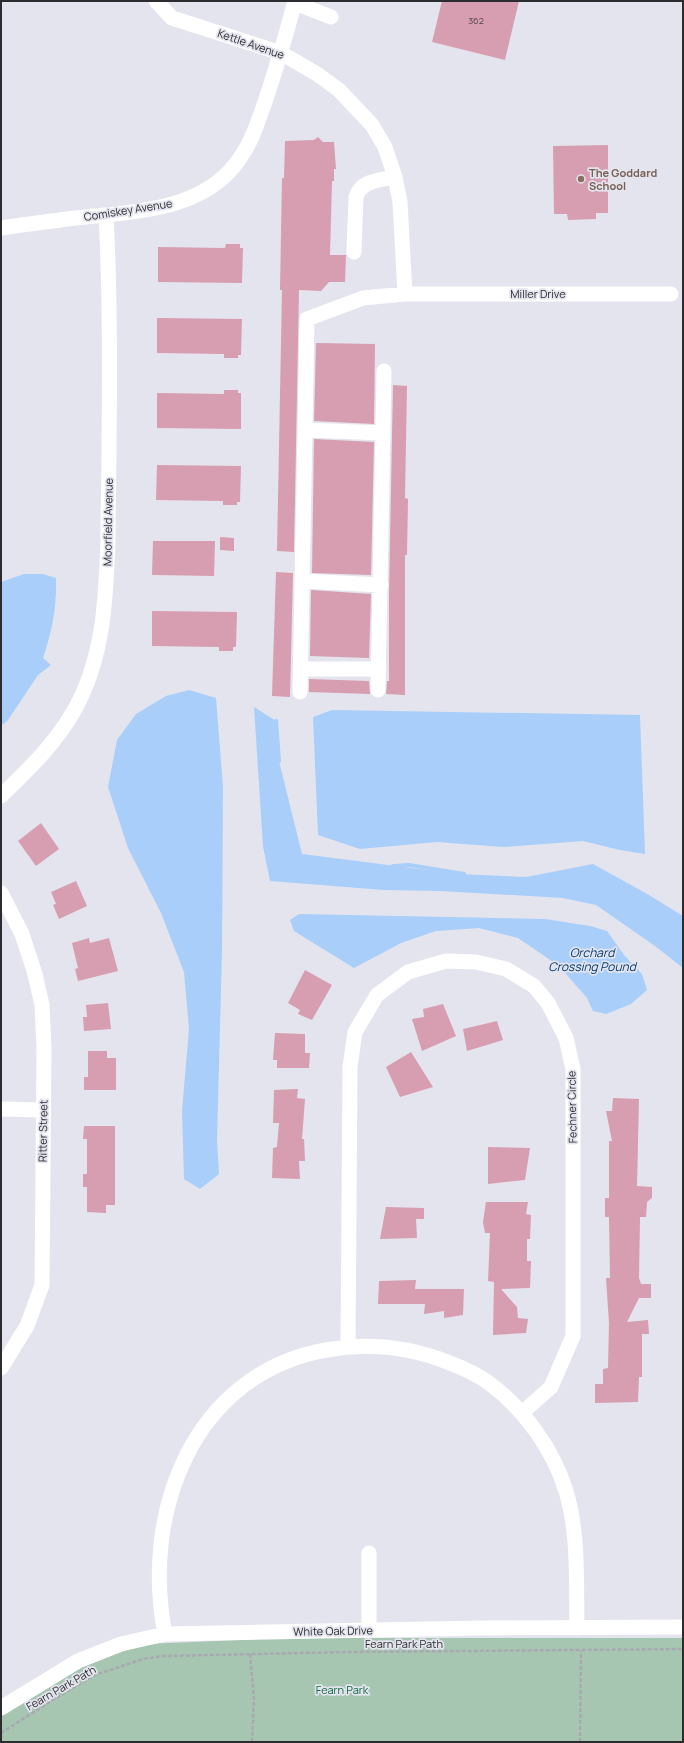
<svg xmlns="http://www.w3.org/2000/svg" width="684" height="1743" viewBox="0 0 684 1743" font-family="Manrope,sans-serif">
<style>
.green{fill:#a7c6b2}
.water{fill:#a8cef9}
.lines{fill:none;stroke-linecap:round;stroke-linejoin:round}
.stream{stroke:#a8cef9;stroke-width:4}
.building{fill:#d79db0}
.path{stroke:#a8a8b0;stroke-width:2.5;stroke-dasharray:4 2;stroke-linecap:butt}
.minor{stroke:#fff;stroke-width:15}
.education-dot{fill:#8d6e63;stroke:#e4e4ee;stroke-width:1.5}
.labels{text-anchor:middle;stroke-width:3.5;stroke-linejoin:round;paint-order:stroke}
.number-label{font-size:9px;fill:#574850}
.street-label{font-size:11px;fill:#2c2c30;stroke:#e4e4ee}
.education-label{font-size:11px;font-weight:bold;fill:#785e54;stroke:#e4e4ee;text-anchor:start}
.park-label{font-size:11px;fill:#116840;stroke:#e4e4ee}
.water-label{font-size:12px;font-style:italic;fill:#003b6e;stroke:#e4e4ee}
</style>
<rect width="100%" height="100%" fill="#e4e4ee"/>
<path class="green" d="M285,1638h398v104h-682v-29l100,-58 44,-11z"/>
<path class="water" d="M24,574h19l13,4c1,28 -4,54 -13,80l8,7 -13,10 -30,45 -7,6v-144z
M189,690l27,8 7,89 -1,165 -5,188 2,34 -19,15 -16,-10 -2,-68 7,-82 -5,-57 -23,-59 -33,-65 -20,-61 9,-47 19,-26 30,-18z
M254,707l22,14 3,40 23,93 157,20 67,3 67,-13 56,31 34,21v52l-28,-22 -59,-41 -33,-7 -123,-7 -56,-1 -114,-9 -7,-35z
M332,710l308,5 5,139 -25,-4 -37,-9 -80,6 -66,-5 -77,7 -42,-14 -5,-118z
M299,914l246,5 45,7 17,5 17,24 18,19 5,16 -16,14 -25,10 -13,-3 -6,-13 -28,-32 -41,-28 -39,-10 -43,3 -35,12 -47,25 -60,-37 -4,-11z"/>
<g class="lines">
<path class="stream" d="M276,721l3,40
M393,866l16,-1 55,9"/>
</g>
<path class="building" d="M442,1h77l-14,59 -73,-18z
M318,137l5,5h11l2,27h-2v12h-2l-2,74h16l-1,27h-16l-8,9 -22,-1 -5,262 -17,-1 5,-261h-2l2,-112h2l1,-37 29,-1z
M608,145v68h-12v6l-28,1 -1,-6h-13l-1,-68z
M226,244h14v4h3l-1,35 -84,-1v-35l67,1z
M157,318l85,1 -1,36h-3v3h-14v-4l-67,-1z
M316,343l59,1 -1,80 -60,-3z
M393,385l14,1 -2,112 3,1 -1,56h-2v140l-19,-1 1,-13h2v-87z
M224,390h14v3h3v36l-84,-1v-35l67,1z
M314,439l60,3 -3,133 -59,-2z
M157,465l84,1 -1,36h-3v3h-14v-4l-67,-1z
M220,537l14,1v13l-14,-1z
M153,541h62l-1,35 -62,-1z
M276,572l17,1 -3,124 -18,-1z
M311,590l60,4 -2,64 -59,-2z
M152,611l85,1 -1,35h-3v4h-14v-4l-67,-1z
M309,679l60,2 1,13 -61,-2z
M41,823l18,26 -23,17 -18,-25z
M76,881l11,25 -28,13 -6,-14 3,-1 -5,-12z
M89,938l1,5 19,-5 9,33 -40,10 -3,-12 3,-1 -6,-25z
M305,970l27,15 -20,35 -14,-6 2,-4 -12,-7z
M108,1003l3,26 -27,2 -1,-14h4l-1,-12z
M443,1004l13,32 -34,15 -10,-32 12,-2 -1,-8z
M497,1021l6,19 -36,11 -4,-22z
M275,1033l30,1v19h5l-1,15h-32v-8h-4z
M88,1051h19v7h9v32h-32v-13h4z
M411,1052l22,35 -33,10 -14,-30z
M298,1089l-1,9 8,1 -3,40h2l1,22h-6l1,18 -28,-1 1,-30 4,-1 2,-24h-6l1,-33z
M613,1098l26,1 -2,87 15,1v11l-5,4 -1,15h-6l-1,61 2,6h10v14h-12l-12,24 21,-2 1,14h-7v43h-3l-1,25 -43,1v-19h8v-15l5,-1 1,-45 -3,-45h4l-1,-61h-4v-19h4v-57h3l-6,-30h6z
M84,1126h31v79h-9v8l-19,-1v-25h-4v-13h4v-35h-4z
M488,1147l42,1 -5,32 -37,4z
M486,1202h42l-2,12 5,1 -1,24h-3v22h4l-1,27 -29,1 16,18 1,11 10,1 -2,14 -33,2 1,-53 -6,-1 2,-48h-5l-2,-11z
M386,1207l38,1v11h-8l1,19 -37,1z
M416,1280l-1,9h49l-1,26 -19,3v-7l-20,3 1,-10h-47l1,-23z"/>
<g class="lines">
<path class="path" d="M250,1654l4,44 -2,44
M1,1733l50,-32 44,-26 48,-16 20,-3 186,-4 334,-3
M580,1742l1,-91"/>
<path class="minor" d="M156,1l16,17 109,35 36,21 22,16 33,35 13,22 10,30 5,25 5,92
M295,3l36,14
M1,228c28,-4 56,-8 84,-11 56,-6 124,-8 157,-62 11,-16 16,-34 23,-53 11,-33 21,-67 30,-101
M354,252l2,-55c5,-17 24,-17 39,-20
M305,430l78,3
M302,581l79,4
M301,669h78
M378,690l6,-319
M300,692l7,-373 56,-21 42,-4h266
M1,796c28,-27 55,-53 74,-87 29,-52 31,-112 33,-170 0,-32 1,-64 1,-96 1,-76 1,-152 -3,-228
M1,893l21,41 13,40 7,31 2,43 -2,237 -15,41 -26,42
M1,1109l42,1
M348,1346l2,-279 5,-35 22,-37 31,-23 38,-11 30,1 30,7 28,17 14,17 18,35 7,31v267l-22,51 -29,26
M369,1553v77
M165,1634c-24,-122 28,-260 161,-284 43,-8 84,-3 124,13 13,5 28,12 39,20 35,26 64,66 77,108 13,44 10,91 11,137
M1,1708l77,-47 43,-17 44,-10 318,-6 200,-1"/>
</g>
<circle class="education-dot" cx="581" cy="179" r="4"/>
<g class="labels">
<g class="number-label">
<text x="476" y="24">362</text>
</g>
<g class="street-label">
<text transform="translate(251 44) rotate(19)" y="4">Kettle Avenue</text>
<text transform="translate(128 210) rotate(-9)" y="4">Comiskey Avenue</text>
<text x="538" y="298">Miller Drive</text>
<text transform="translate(108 522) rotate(-89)" y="4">Moorfield Avenue</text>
<text transform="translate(572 1107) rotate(-91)" y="4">Fechner Circle</text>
<text transform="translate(43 1131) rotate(-89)" y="4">Ritter Street</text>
<text transform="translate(333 1631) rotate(-1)" y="4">White Oak Drive</text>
<text x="404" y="1648">Fearn Park Path</text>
<text transform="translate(61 1688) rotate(-30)" y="4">Fearn Park Path</text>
</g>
<g class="education-label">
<text x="589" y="177">The Goddard<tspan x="589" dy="13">School</tspan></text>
</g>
<g class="park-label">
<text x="342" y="1694">Fearn Park</text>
</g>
<g class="water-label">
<text x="592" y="957">Orchard<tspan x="592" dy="14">Crossing Pound</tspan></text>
</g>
</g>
<rect width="684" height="1743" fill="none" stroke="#2c2c30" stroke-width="4"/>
</svg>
